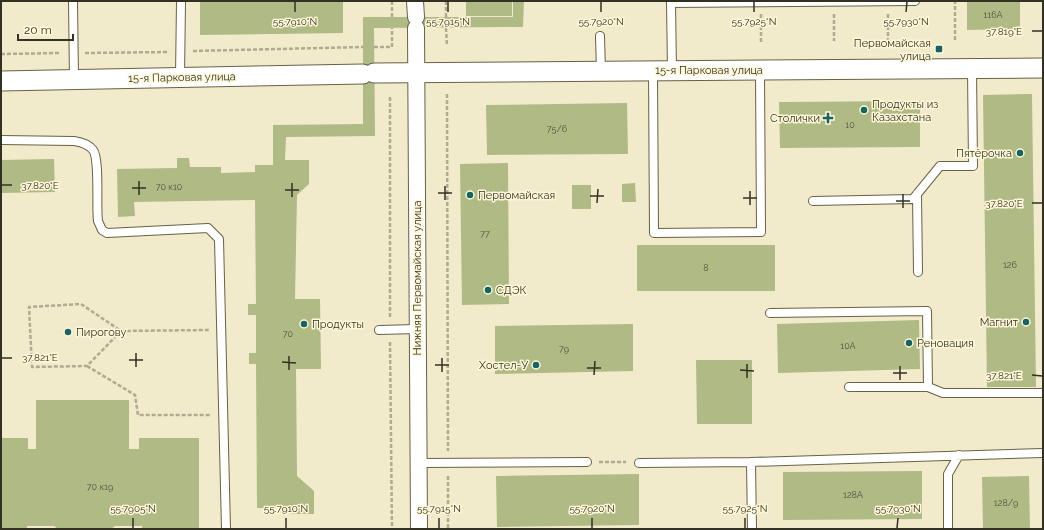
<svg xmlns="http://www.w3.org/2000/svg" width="1044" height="530" viewBox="0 0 1044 530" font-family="Raleway,sans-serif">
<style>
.building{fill:#b0ba85}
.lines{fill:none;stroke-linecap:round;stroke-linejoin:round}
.service-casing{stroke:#686146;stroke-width:10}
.minor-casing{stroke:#686146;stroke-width:18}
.tertiary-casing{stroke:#686146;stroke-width:21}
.path{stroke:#afaa91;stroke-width:2.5;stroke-dasharray:4 2;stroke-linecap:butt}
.service{stroke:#fff;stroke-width:8}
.minor{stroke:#fff;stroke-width:16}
.tertiary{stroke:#fff;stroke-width:19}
.ticks{fill:none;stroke:#333024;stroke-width:1.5}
.poi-dot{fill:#146366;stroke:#fff8d8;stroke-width:1.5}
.labels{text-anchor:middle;stroke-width:3;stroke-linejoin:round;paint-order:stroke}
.number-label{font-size:9px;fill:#52523c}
.poi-label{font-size:11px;fill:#333024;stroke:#fff8d8;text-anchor:start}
.street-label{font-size:11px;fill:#333024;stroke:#fff8d8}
.ticks-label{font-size:10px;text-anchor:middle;fill:#333024;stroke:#fff8d8;stroke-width:3;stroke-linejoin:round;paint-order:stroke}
</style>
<rect width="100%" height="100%" fill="#f1ebcb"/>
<path class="building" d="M200,1h143v32l-143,2z
M466,1h46v15h-46z
M513,1h11l-1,26 -149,1 1,108 -89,1 -1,23h24v24l-12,11 -2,104h25l1,70h-25l1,107 17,15v23h-23l-1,-6h-33l-1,-144h-7v-11h7v-38h-8v-11h8l-1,-104 -121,2 1,14 -17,1 -1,-48 60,-1v-10h12l1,9h31v6l34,-1v-7h18v-40l90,-1v-107h150z
M967,1h53v28l-53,1z
M1032,94l4,293h-49l-4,-292z
M920,101v46l-140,1 -1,-46z
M627,103l1,51 -141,1 -1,-50z
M54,159l1,33 -54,1v-33z
M508,163l1,141 -47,1 -2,-141z
M635,183l1,19h-14v-18z
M572,185h19v24h-19z
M637,245h138v46h-138z
M919,320l1,49 -142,4 -1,-49z
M633,324v47l-138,3v-48z
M696,360h56v64h-55z
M36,400h93v49h10v-11h60v91h-57v-3h-27l-4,3h-53l-4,-3h-27v3h-26v-91h27v11h8z
M922,471v48l-139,1v-48z
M639,474v51l-142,2 -1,-51z
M1029,476l1,53h-47l-1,-52z"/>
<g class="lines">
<g class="service-casing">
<path id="service" d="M73,1l1,79
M671,1l1,70
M671,3l244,-2
M600,36l1,35
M653,71l1,162 107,-1 -1,-162
M180,77l1,-76
M1,140l73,1c7,1 15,4 19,9 7,9 3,57 5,71l4,9 5,3 101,-5 11,11 7,290
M917,194l1,78
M813,201l100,-2 27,-33h33l-1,-97
M770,313l157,-2 1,76
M379,330l38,-1
M849,387h79l15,6h100
M418,463l169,-1
M639,463l112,-1
M752,529l-1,-67 292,-9
M948,529v-55l11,-19"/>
</g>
<g class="minor-casing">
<path id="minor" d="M415,1l1,16
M416,28l3,501"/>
</g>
<g class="tertiary-casing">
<path id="tertiary" d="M374,73l669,-5
M1,81l362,-7"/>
</g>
<path class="path" d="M446,1v16
M761,14v29
M834,14v27
M888,14v27
M392,17v-16
M446,28l1,18
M955,40v-39
M374,47h18v-19
M193,51l170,-4
M85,53l83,-1
M1,54l59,-1
M447,94l1,357
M390,317v-222
M121,331l-34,35 -55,1 -3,-60 52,-3 40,27 88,-1
M390,342l2,187
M87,366l48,29 3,20h72
M599,462h27
M448,476v53"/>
<use href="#service" class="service"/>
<use href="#minor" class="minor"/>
<use href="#tertiary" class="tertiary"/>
</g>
<path class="ticks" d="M295,12v-10M448,12v-10M601,12v-10M754,12v-10M906,12l1,-10M1032,31h10M2,185h10M132,188h14M285,190h14M438,193h14M139,195v-14M590,196h14M292,197v-14M743,198h14M445,200v-14M896,201h14M597,203l1,-14M1032,203h10M750,205v-14M903,208v-14M2,358h10M129,360h14M282,362l14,1M435,365h14M136,367v-14M587,368h14M289,370v-14M740,370l14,1M442,372v-14M893,373h14M594,375l1,-14M1032,375l10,1M747,378v-14M900,380v-14M133,528v-10M286,528v-10M439,528v-10M592,528v-10M745,528v-10M897,528l1,-10"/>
<g class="poi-dot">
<rect x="935" y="45" width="8" height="8" rx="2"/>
<circle cx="864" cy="110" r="4"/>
<path d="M826 112h4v4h4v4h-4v4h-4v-4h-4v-4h4z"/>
<circle cx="1020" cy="153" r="4"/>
<circle cx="470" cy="195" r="4"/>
<circle cx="488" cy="290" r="4"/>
<circle cx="1026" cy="322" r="4"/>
<circle cx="304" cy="324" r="4"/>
<circle cx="68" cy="332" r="4"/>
<circle cx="909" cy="343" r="4"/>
<circle cx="536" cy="365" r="4"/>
</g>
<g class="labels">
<g class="number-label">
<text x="993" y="18">116А</text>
<text x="850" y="128">10</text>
<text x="557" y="132">75/6</text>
<text x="169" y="190">70 к10</text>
<text x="485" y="237">77</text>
<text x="1010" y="268">126</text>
<text x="706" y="271">8</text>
<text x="288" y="337">70</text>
<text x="848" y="349">10А</text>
<text x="564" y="352">79</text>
<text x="100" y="490">70 к19</text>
<text x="853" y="498">128А</text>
<text x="1006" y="506">128/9</text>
</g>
<g class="poi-label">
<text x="931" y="47" text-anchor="end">Первомайская<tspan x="931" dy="13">улица</tspan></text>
<text x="872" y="108">Продукты из<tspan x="872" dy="13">Казахстана</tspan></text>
<text x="820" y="122" text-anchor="end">Столички</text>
<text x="1012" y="157" text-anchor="end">Пятёрочка</text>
<text x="478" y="199">Первомайская</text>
<text x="496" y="294">СДЭК</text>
<text x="1018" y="326" text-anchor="end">Магнит</text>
<text x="312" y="328">Продукты</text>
<text x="76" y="336">Пирогову</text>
<text x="917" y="347">Реновация</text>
<text x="528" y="369" text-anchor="end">Хостел-У</text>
</g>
<g class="street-label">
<text x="709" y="74">15-я Парковая улица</text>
<text transform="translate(182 77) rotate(-1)" y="4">15-я Парковая улица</text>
<text transform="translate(417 278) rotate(-90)" y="4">Нижняя Первомайская улица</text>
</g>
</g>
<g class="ticks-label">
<text x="295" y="25">55.7910°N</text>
<text x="448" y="25">55.7915°N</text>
<text x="601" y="25">55.7920°N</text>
<text x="754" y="25">55.7925°N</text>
<text x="906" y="25">55.7930°N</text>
<text x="1004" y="35">37.819°E</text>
<text x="40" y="189">37.820°E</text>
<text x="1004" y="207">37.820°E</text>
<text x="40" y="361">37.821°E</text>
<text x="1004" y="379">37.821°E</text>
<text x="133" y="512">55.7905°N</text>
<text x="286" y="512">55.7910°N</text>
<text x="439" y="512">55.7915°N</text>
<text x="592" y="512">55.7920°N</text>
<text x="745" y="512">55.7925°N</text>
<text x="898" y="512">55.7930°N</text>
</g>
<rect width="1044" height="530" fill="none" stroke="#333024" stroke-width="4"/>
<path d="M18 34v6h55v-6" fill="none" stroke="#333024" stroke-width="2"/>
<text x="24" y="34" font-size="12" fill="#333024" stroke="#fff8d8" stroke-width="3" paint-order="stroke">20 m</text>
</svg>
